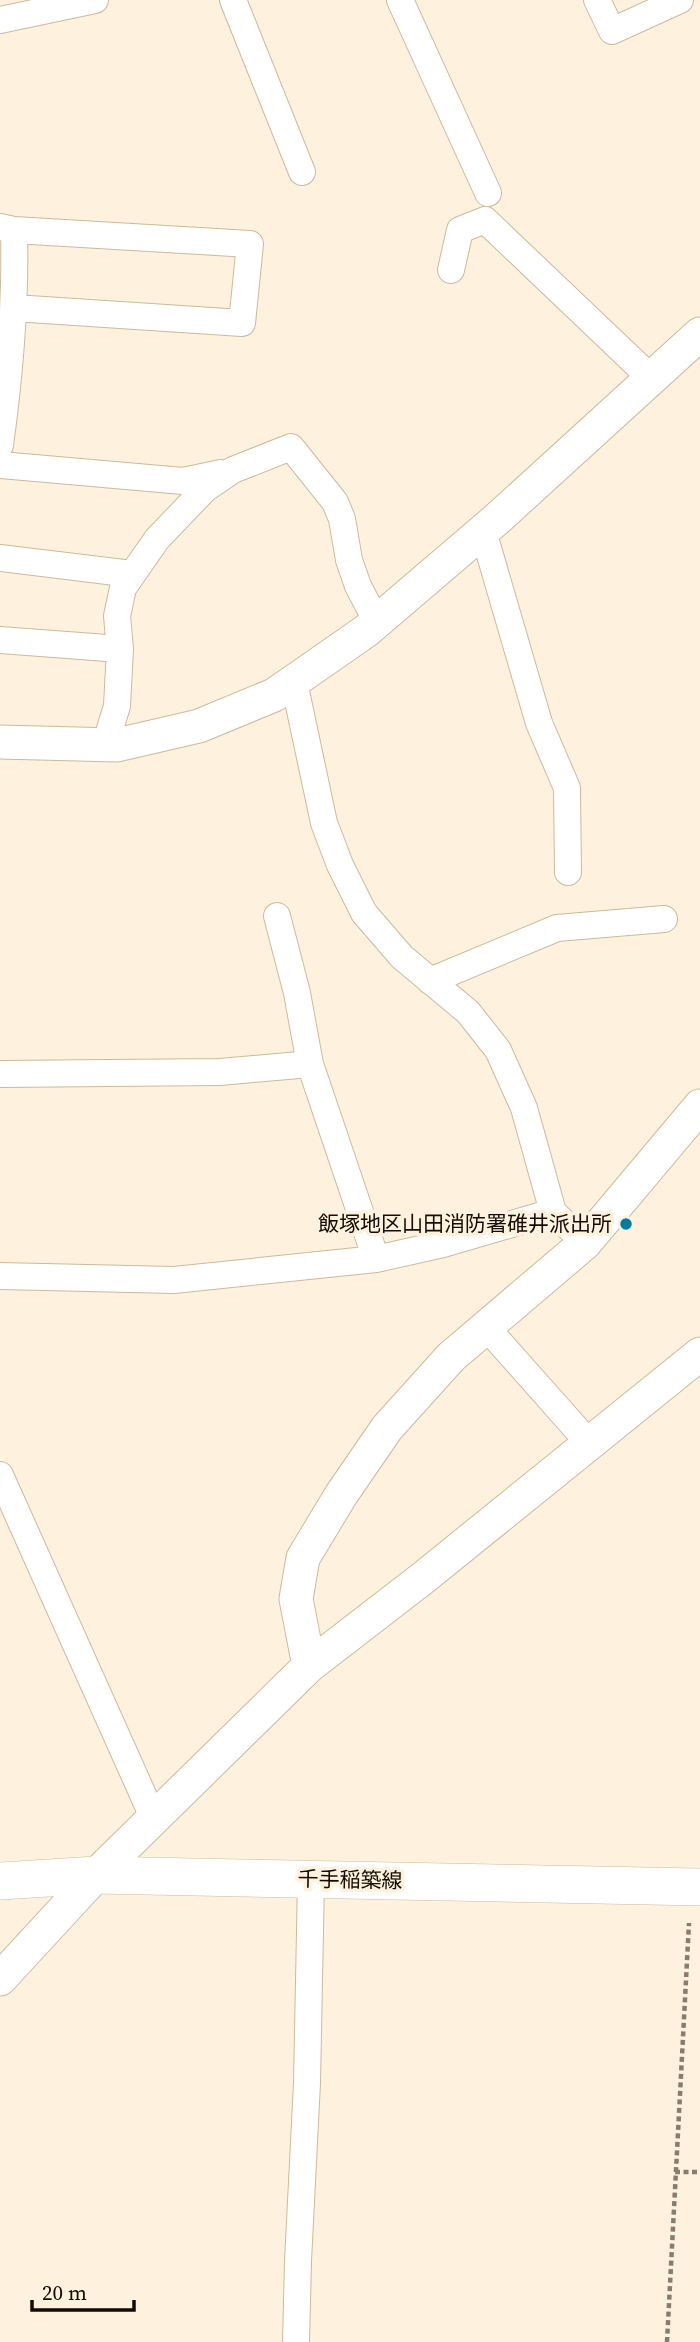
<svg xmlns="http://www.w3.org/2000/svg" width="700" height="2342" viewBox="0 0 700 2342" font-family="'Source Serif 4','Noto Sans JP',serif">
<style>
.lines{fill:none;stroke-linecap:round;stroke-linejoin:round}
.minor-casing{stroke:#cdb999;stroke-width:28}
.tertiary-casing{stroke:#cdb999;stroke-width:35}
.secondary-casing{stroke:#cdb999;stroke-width:38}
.path{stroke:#867d6f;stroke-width:4.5;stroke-dasharray:5 3.5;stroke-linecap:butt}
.minor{stroke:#fff;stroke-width:26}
.tertiary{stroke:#fff;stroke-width:33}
.secondary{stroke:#fff;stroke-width:37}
.poi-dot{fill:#007ca2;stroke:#fef2de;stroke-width:2.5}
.labels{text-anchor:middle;stroke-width:7;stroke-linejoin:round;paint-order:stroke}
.poi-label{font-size:21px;fill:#130c03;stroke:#fef2de;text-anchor:end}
.street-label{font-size:21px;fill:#130c03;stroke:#fef2de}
</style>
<rect width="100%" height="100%" fill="#fef2de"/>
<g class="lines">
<g class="minor-casing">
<path id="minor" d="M233,0l69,172
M400,0l88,193
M597,0l15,31 68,-31
M0,20l95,-20
M0,227l14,3 236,14 -8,79 -228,-15
M451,270l9,-40 25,-10 167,159
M0,445c10,-72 16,-143 14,-215
M0,465l183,16 38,-8
M483,531l56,192 28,65 1,84
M0,558l132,16
M0,640l120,9
M294,682l30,141 16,42 24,48 38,44 66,55 30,38 26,58 29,104 32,31
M105,745l12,-39 3,-57 -3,-33 6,-28 34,-49 48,-50 28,-19 58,-23 44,55 7,17 7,41 9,26 19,36
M277,916l20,77 13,71 66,195
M430,981l127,-53 107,-9
M0,1074l220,-2 90,-8
M0,1276l174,4 202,-21 67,-15 110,-32
M486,1327l103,116
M0,1475l153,342
M296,2342l2,-81 9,-178 4,-203"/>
</g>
<g class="tertiary-casing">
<path id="tertiary" d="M0,742l117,3 82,-19 75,-31 92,-64 131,-112 203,-185
M309,1666l-13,-67 7,-41 38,-63 46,-67 64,-71 134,-114 115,-137
M0,1979l96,-104 213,-209 114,-88 277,-224"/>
</g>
<g class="secondary-casing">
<path id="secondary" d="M0,1881l96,-6 604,12"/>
</g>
<path class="path" d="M675,2172h25
M667,2342l22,-419"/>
<use href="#minor" class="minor"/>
<use href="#tertiary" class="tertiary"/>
<use href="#secondary" class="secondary"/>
</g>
<circle class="poi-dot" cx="626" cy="1224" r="7"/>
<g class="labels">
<g class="poi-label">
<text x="612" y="1231">飯塚地区山田消防署碓井派出所</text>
</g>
<g class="street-label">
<text transform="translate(350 1880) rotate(1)" y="7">千手稲築線</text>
</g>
</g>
<path d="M32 2300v10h102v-10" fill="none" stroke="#130c03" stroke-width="3.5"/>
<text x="42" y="2300" font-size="21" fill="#130c03" stroke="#fef2de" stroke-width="5" paint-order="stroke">20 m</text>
</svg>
